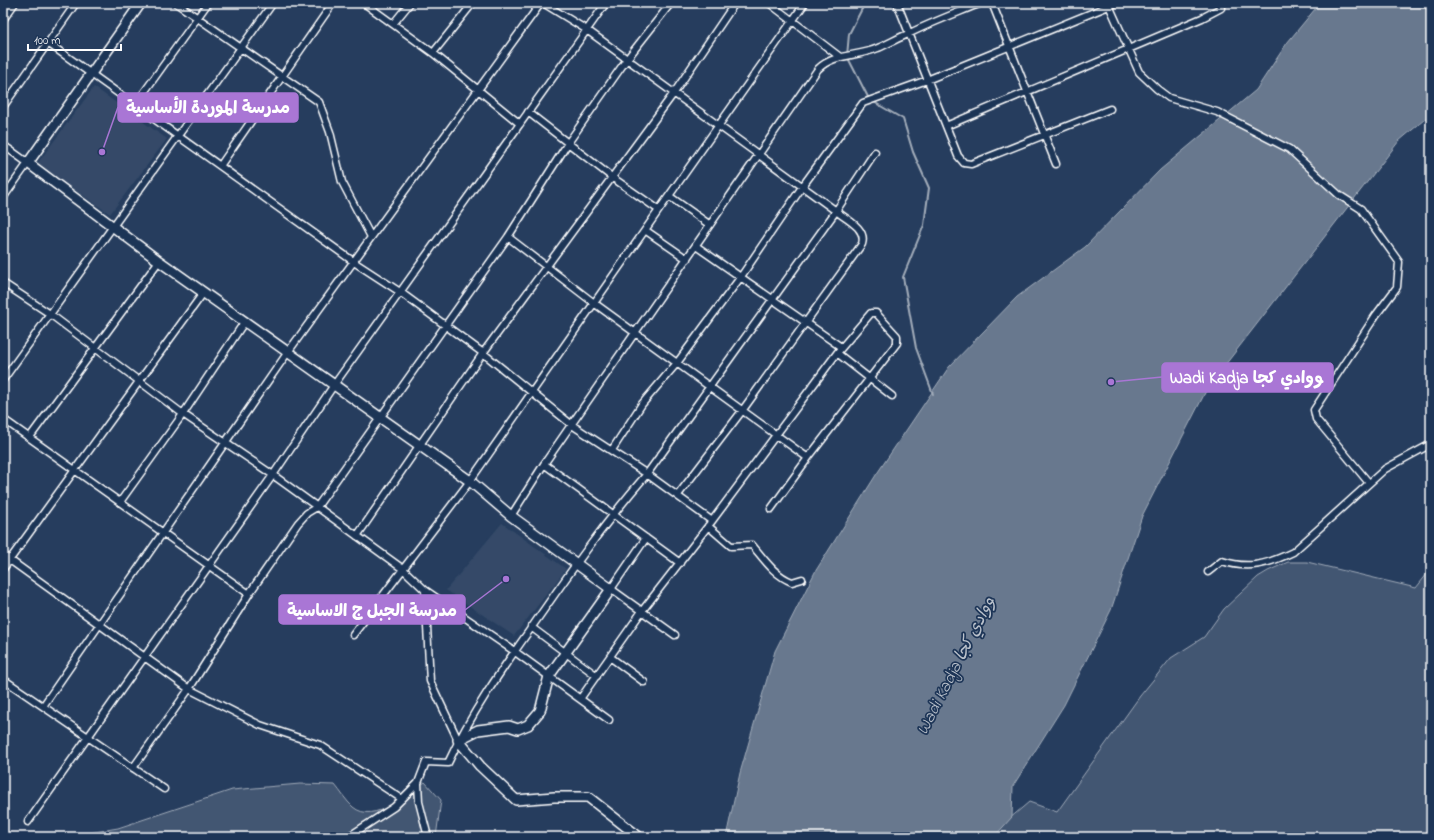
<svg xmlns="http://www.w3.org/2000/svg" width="1434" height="840" viewBox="0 0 1434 840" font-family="'Indie Flower','Playpen Sans Arabic',sans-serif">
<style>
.built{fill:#344a68}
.green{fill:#425672;stroke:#a0aab8}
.water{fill:#67788e;stroke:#a4aebb}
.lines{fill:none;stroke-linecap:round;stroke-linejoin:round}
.stream{stroke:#a4aebb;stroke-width:2}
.minor-casing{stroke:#fff;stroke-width:9}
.secondary-casing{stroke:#fff;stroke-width:12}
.minor{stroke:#1d3557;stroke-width:6}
.secondary{stroke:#1d3557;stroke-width:9}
.labels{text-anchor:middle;stroke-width:3.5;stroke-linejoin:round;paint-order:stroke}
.water-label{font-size:17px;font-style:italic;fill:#bbc2cc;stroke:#1d3557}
.leader{fill:none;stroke:#a976d5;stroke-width:1.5}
.callout-dot{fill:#a976d5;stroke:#1d3557;stroke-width:1.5}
.callout{fill:#a976d5;stroke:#a976d5;stroke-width:1.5}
.callout-label{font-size:17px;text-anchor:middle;font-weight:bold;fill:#fff}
</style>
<rect width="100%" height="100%" fill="#263d5e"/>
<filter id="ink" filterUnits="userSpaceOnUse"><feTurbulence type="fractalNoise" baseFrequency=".025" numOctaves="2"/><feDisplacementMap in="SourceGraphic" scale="8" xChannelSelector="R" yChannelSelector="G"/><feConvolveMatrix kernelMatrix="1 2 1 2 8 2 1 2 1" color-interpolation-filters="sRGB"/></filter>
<g filter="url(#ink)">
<path class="built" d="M94,87l73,52 -57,75 -73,-50z
M502,523l64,46 -52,67 -68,-46z"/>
<path class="green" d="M1288,562h19l109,26 15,-19v268h-443l41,-35 28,10 83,-116 31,-38 33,-21 20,-28 34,-32 10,-6z
M425,782l16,18 -5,37h-370l52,-9 114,-38 68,-6 35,1c6,7 11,16 18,22 21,18 54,-13 72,-25z"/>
<path class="water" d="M1320,3h111v111l-32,27 -191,246 -66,129 -31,94 -47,95 -51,81 -1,31 -18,20h-268l14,-64 35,-122 40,-79 61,-97 73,-108 68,-70 68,-50 75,-77 96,-80 31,-47z"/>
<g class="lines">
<path class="stream" d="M865,3l-16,31 -2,22 22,43
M872,101l31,18 10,33 16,36 -5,37 -21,52 13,71 17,46"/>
<g class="minor-casing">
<path id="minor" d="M176,3l143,99 11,30 12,50 29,55
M364,3l69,50 87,71
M543,3l44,27 249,181c10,8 31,17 26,33l-120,167 -64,84
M769,3l71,54
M897,3l61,153 6,7 7,1 139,-55
M992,3l64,161
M1108,3l31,69 18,17 12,9 48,14 72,37 50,46 22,14 38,53 -2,25 -21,28 -62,95 2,9 53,64
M3,20l12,-17
M393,24l17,-21
M48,43l309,221 43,28 83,61 89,72 75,49 65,47
M433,53l40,-50
M135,105l73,-102
M3,107l73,-104
M528,112l85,66 46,32
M946,126l256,-108 19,-10 -1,-5
M3,145l25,18 -25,35
M220,166l113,-163
M669,196l41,29
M645,230l42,29
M508,237l86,66 214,155
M696,246l145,101
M3,283l47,31 133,100 90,61 130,94 22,21 89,61 95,69
M837,353l55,43
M3,380l270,-377
M3,419l246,175
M30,437l129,-176
M612,450l30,-46 35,-41 63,-85 62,-91 61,-84 64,-23 189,-77
M544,464l136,99
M120,502l63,-88 62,-93
M511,516l33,-52 274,-395c16,-16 40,-12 60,-21 10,-4 20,-10 30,-14 24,-12 49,-21 73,-31
M708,526l23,20 21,-1c12,14 22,30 40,37l10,-3
M357,536l126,-183 191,-260 61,-90
M646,538l-35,51 64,46
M3,555l186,134 71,36 60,20 82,54
M3,569l201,-277
M1208,572l14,-11c27,9 46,3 71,-9l92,-83 46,-25
M425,590l5,91 28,59
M531,627l66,49
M353,635l117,-154 189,-271 146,-207
M610,657l34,25
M3,679l161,110
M580,699l62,-88 70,-90 125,-168 34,-40h5l21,23v7l-89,115 -37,51
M43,706l245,-354 253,-349
M133,768l56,-79 60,-95 49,-71 9,-10 10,-6 191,-270 60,-94 59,-84 44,-56
M418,783l1,19 9,35
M28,822l245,-347 61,-90 272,-382
M348,837l46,-30 24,-24 8,-21 22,1c23,-50 54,-94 86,-139 36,-52 72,-103 113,-150l189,-263 39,-59"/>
</g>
<g class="secondary-casing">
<path id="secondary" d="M141,3l-113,160 131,98 311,220 41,35 100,73 -62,87 -9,35 -12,14 -10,4 -9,-3 -31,4 -20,10 22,26 36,34 38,-3h34l51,40"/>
</g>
<use href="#minor" class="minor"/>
<use href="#secondary" class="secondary"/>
</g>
</g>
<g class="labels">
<g class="water-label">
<text transform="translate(955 665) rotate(-63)" y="6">Wadi Kadja ووادي كجا</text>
</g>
</g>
<path class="leader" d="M102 152L118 107M1111 382L1162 377M506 579L465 610"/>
<g class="callout-dot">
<circle cx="102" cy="152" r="4"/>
<circle cx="1111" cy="382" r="4"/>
<circle cx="506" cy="579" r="4"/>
</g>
<g class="callout">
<rect x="118" y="93" width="180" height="29" rx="4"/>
<rect x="1162" y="363" width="171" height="29" rx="4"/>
<rect x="279" y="595" width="186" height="29" rx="4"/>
</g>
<g class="callout-label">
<text x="208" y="113">مدرسة الموردة الأساسية</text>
<text x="1247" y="383">Wadi Kadja ووادي كجا</text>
<text x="372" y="616">مدرسة الجبل ج الاساسية</text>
</g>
<rect width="1434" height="840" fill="none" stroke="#1d3557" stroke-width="16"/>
<rect x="8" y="8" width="1418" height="824" fill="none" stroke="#fff" stroke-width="1.5" filter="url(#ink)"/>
<path d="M28 44v6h93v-6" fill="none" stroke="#ffffff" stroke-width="2"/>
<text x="34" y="44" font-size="12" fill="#ffffff" stroke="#1d3557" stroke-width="3" paint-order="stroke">100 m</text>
</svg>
